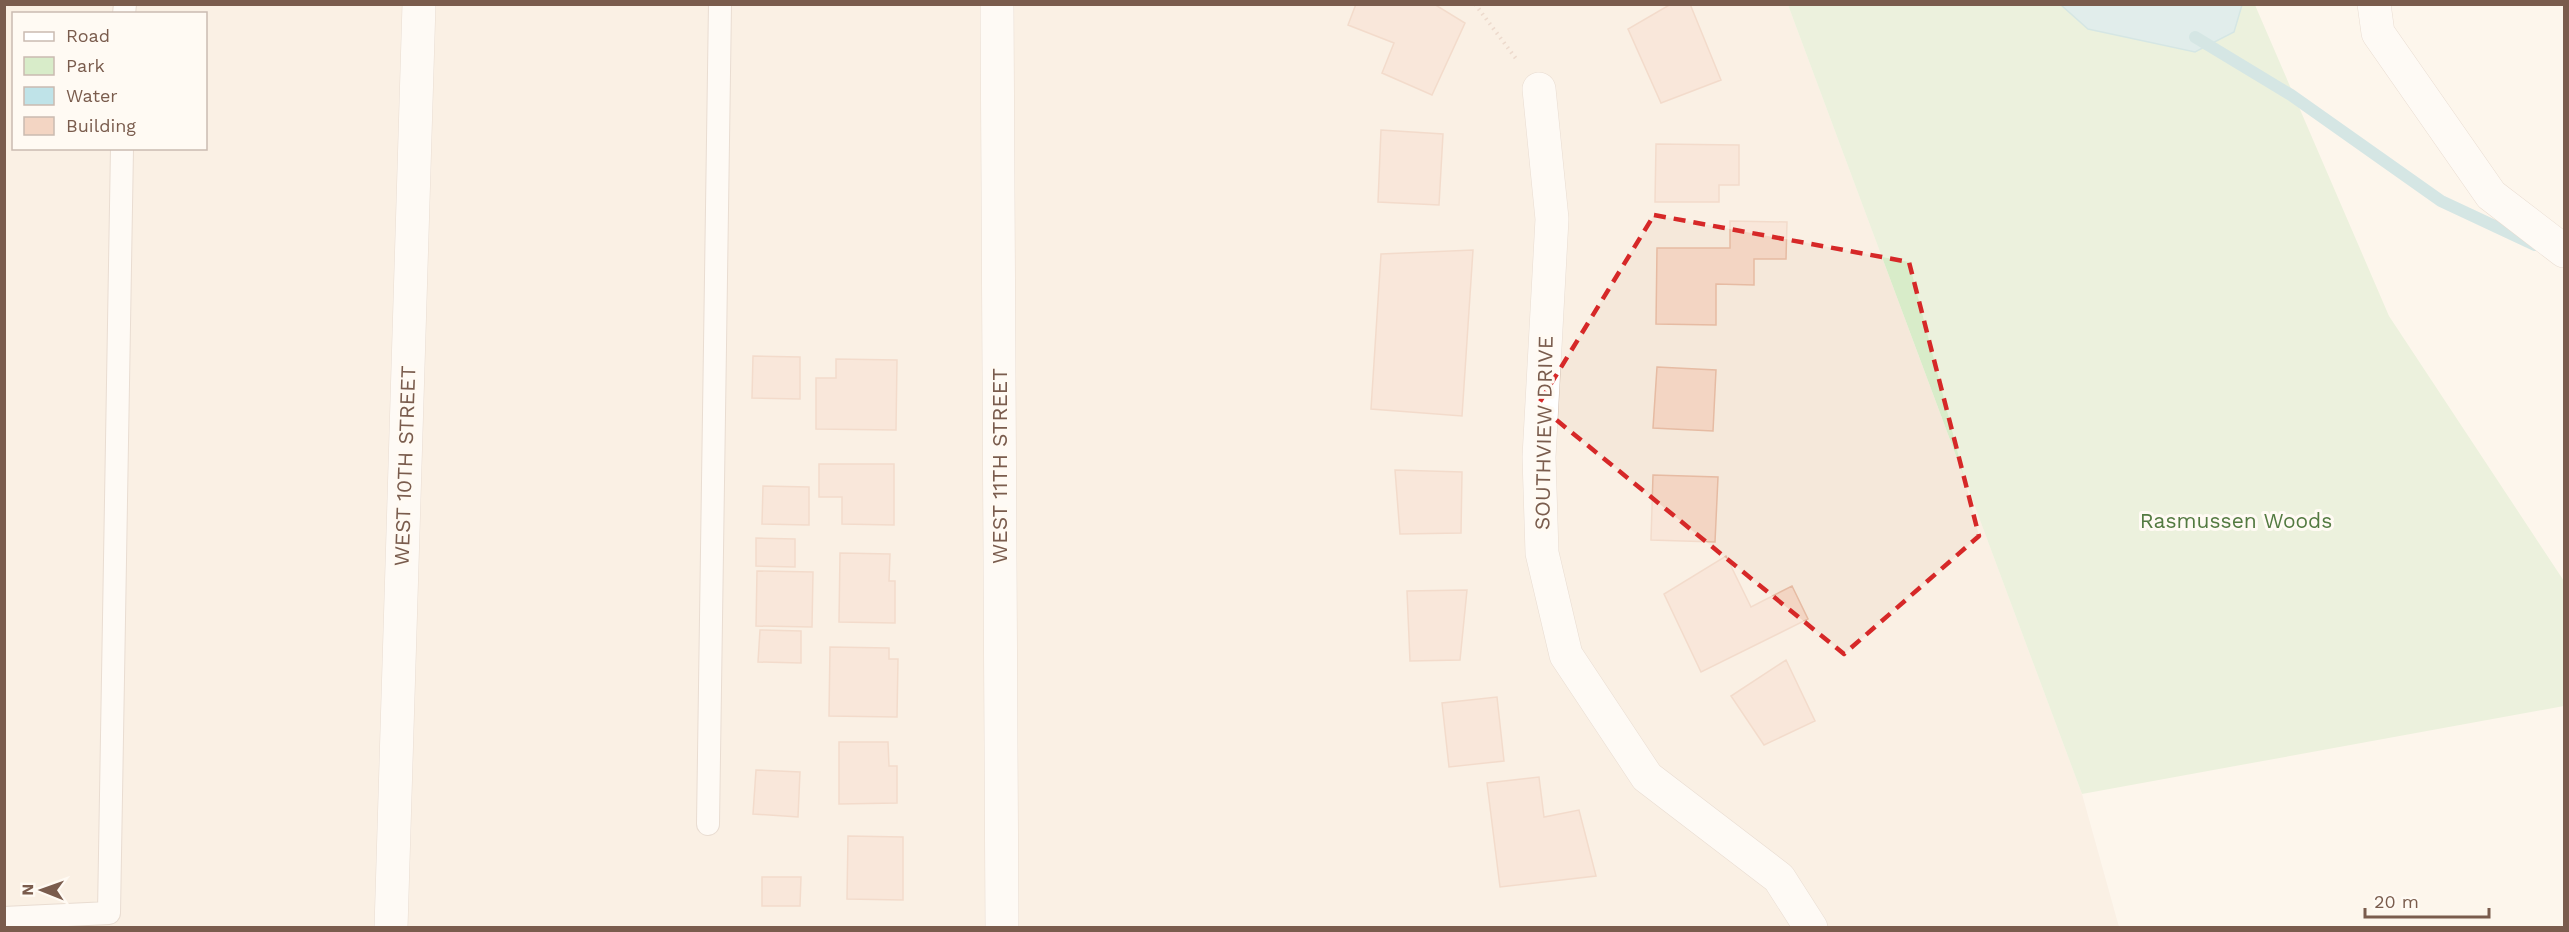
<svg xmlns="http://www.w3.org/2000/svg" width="2569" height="932" viewBox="0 0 2569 932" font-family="'Work Sans',sans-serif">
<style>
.residential{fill:#f5e8da;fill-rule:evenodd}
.green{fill:#d8ecc9}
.water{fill:#bfe3e8;stroke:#a5d3da;stroke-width:1.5}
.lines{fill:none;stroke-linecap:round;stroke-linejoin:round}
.stream{stroke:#a5d3da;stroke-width:12}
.building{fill:#f3d5c3;stroke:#e6bba3;stroke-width:1.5}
.service-casing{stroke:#d1beb0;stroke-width:24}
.minor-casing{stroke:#d1beb0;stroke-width:34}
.path{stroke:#d9b8a5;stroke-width:4;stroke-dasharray:1.5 4.5;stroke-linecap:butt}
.service{stroke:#fff;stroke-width:22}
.minor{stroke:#fff;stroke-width:33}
.marked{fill:none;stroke:#d62828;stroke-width:4.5;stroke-dasharray:12 8;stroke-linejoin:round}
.labels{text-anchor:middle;stroke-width:6;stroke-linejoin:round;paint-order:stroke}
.street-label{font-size:21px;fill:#7a5c4d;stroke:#fffaf3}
.park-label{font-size:21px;fill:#537a41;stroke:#fffaf3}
</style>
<rect width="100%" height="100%" fill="#fdf6ec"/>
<path class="residential" d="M5,4l1783,1 294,789 37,133 -2114,1zM14,14h192v134h-192z"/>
<path class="green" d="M1788,5h467l134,311 175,265v125l-482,88z"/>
<path class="water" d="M2061,5h181l-8,27 -39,20 -107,-23z"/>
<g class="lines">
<path class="stream" d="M2195,37l96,58 150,106 94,44"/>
</g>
<path class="building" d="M1356,4h78l31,19 -33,72 -50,-22 12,-30 -46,-18z
M1671,4h19l31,76 -60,23 -33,-74z
M1381,130l62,4 -4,71 -61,-3z
M1656,144l83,1v40h-20v17h-64z
M1730,221l57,1 -1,37h-32v26l-38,-1v41l-60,-1 1,-76h73z
M1473,250l-11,166 -91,-7 10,-155z
M753,356l47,1v42l-48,-1z
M836,359l61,1 -1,70 -80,-1v-51h20z
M1657,367l59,3 -3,61 -60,-3z
M819,464h75v61l-52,-1v-27h-23z
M1395,470l67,2 -1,61 -61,1z
M1653,475l65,2 -3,65 -64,-2z
M763,486l46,1v38l-47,-1z
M756,538l39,1v28l-39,-1z
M840,553l50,1 -1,27h6v42l-56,-1z
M1726,556l25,51 41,-21 16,33 -107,53 -37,-78z
M757,571l56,1 -1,55 -56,-1z
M1467,590l-7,70 -50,1 -3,-70z
M760,630l41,1v32l-43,-1z
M830,647l59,1v11h9l-1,58 -68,-1z
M1786,660l29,61 -51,24 -33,-49z
M1497,697l7,64 -55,6 -7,-64z
M839,742h49l1,24h8v37l-58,1z
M756,770l44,2 -2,45 -45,-3z
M1539,777l5,40 35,-7 17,66 -96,11 -13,-104z
M848,836l55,1v63l-56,-1z
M762,877h39l-1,29h-38z"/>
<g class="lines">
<g class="service-casing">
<path id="service" d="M124,14l1,-10
M708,824l12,-820
M4,918l105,-5 13,-765"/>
</g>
<g class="minor-casing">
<path id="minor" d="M997,4l5,924
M2374,4l4,29 113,162 73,56
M1539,89l13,130 -13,238 3,96 24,102 81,122 132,101 32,50
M391,928l28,-924"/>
</g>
<path class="path" d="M1475,4l42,56"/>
<use href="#service" class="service"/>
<use href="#minor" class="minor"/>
</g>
<path d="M0 0H2569V932H0ZM1654,215l255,47 70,274 -135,118 -306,-249z" fill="#fdf6ec" fill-opacity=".55" fill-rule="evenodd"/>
<path class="marked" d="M1654,215l255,47 70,274 -135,118 -306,-249z"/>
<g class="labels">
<g class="street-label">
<text transform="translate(1544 433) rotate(-89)" y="7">SOUTHVIEW DRIVE</text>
<text transform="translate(405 466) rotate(-88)" y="7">WEST 10TH STREET</text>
<text transform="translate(1000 466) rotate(-90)" y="7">WEST 11TH STREET</text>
</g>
<g class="park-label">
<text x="2236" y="528">Rasmussen Woods</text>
</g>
</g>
<rect width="2569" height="932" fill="none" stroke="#7a5c4d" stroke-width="12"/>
<rect x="12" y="12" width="195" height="138" fill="#fffaf3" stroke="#cabbb1" stroke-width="1.5"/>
<rect x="24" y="32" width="30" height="9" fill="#ffffff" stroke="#cabbb1" stroke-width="1.5"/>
<text x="66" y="42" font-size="18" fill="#7a5c4d">Road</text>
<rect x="24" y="57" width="30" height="18" fill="#d8ecc9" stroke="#cabbb1" stroke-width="1.5"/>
<text x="66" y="72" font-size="18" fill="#7a5c4d">Park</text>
<rect x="24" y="87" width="30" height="18" fill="#bfe3e8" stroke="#cabbb1" stroke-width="1.5"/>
<text x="66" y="102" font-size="18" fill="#7a5c4d">Water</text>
<rect x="24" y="117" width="30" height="18" fill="#f3d5c3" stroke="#cabbb1" stroke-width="1.5"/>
<text x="66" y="132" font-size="18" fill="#7a5c4d">Building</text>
<g transform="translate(42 890) rotate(271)" stroke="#fffaf3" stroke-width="4.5" paint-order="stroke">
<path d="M0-4.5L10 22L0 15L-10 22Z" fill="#7a5c4d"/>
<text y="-9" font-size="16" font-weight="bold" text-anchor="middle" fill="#7a5c4d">N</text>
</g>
<path d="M2365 908v9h124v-9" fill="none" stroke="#7a5c4d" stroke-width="3"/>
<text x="2374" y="908" font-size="18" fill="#7a5c4d" stroke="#fffaf3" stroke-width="4.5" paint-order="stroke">20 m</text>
</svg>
